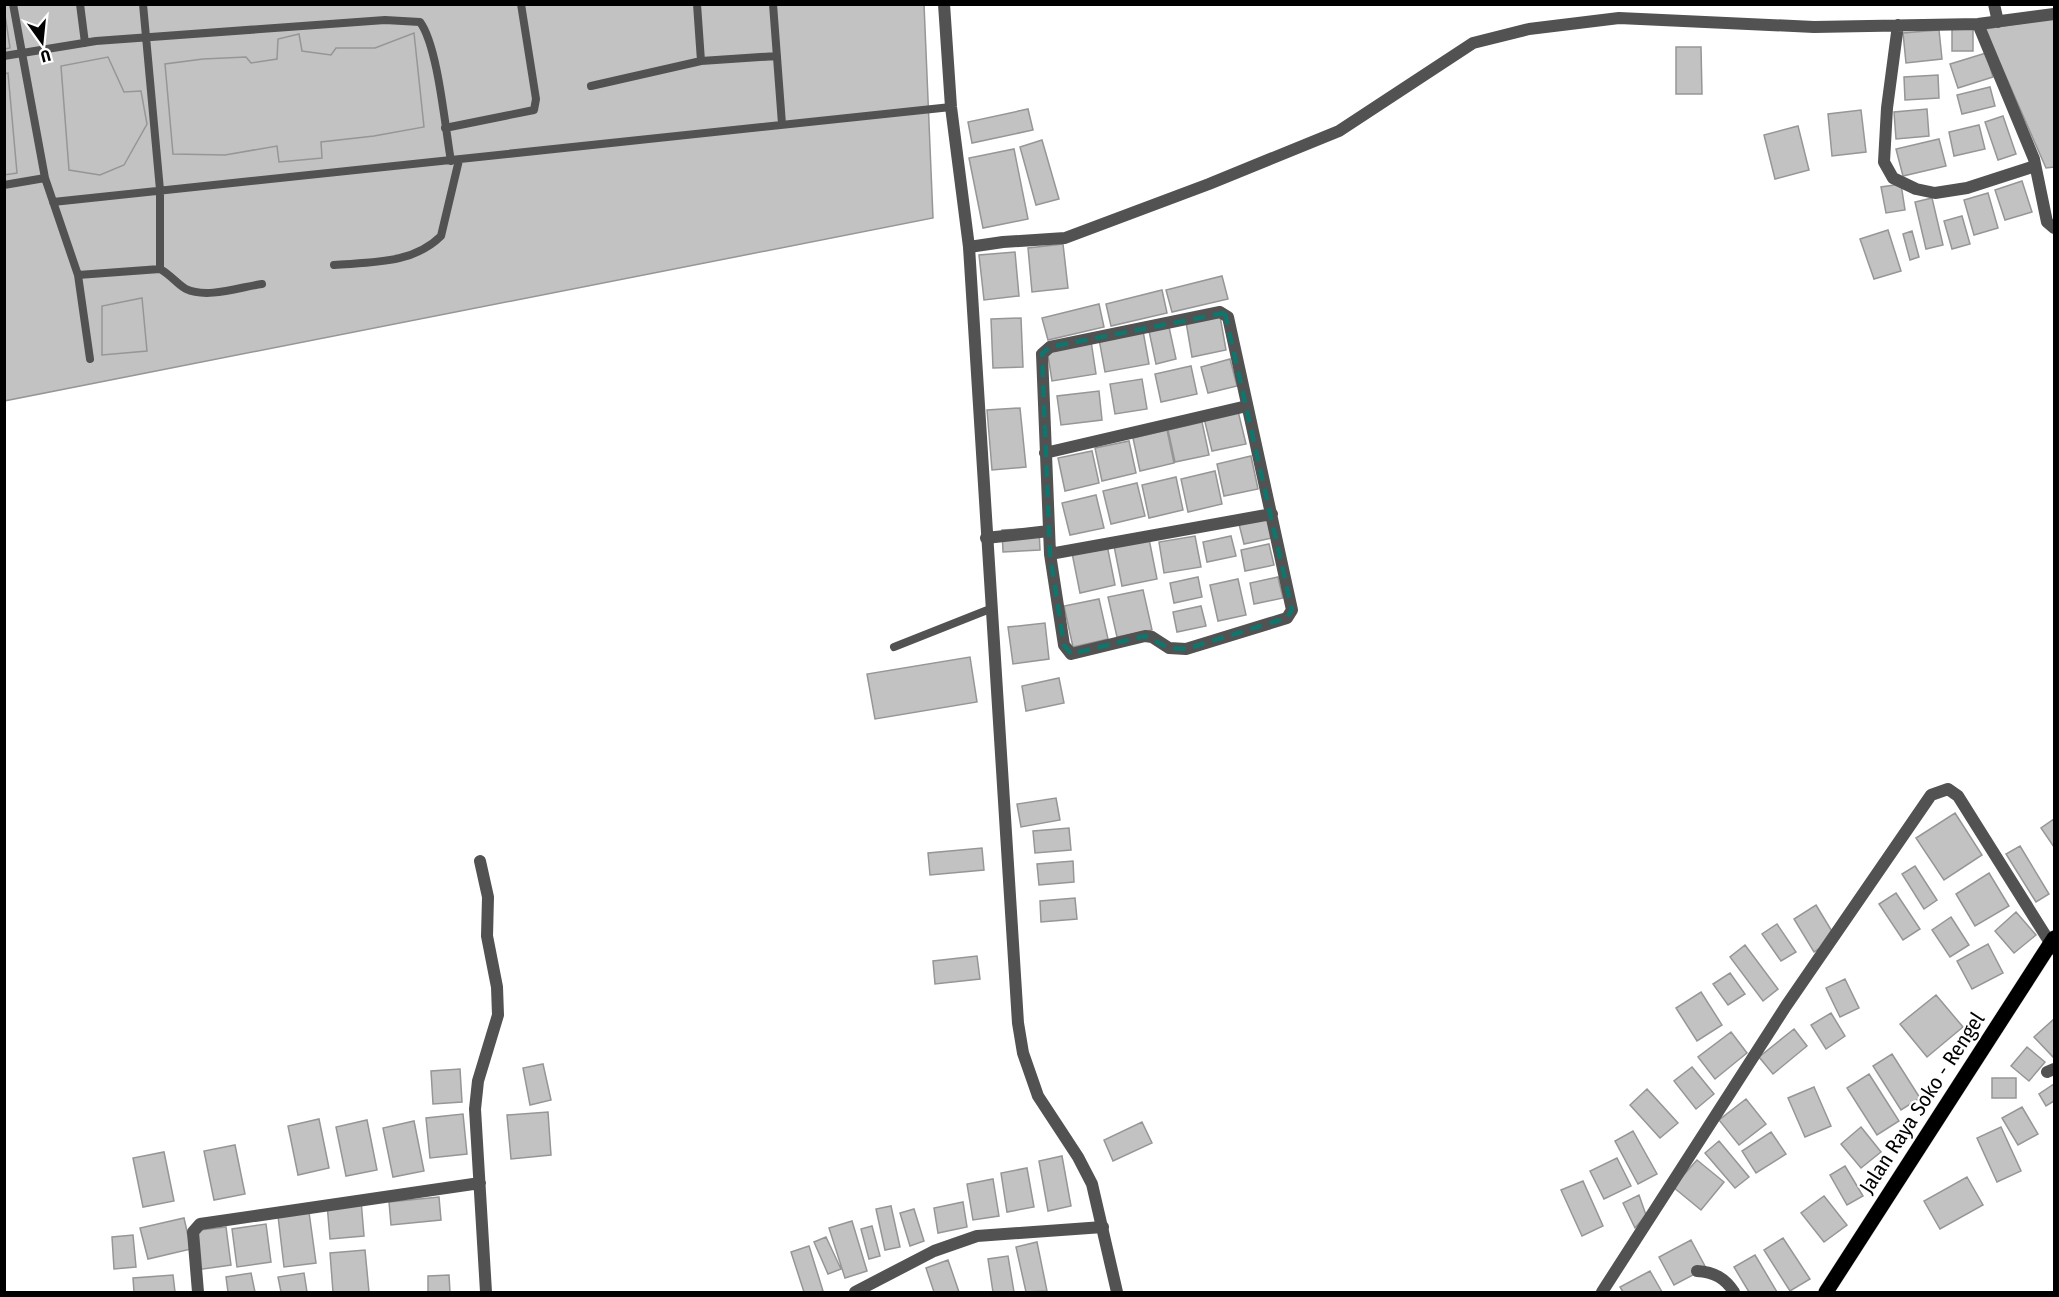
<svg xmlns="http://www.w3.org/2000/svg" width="2059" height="1297" viewBox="0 0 2059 1297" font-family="'Fira Sans Condensed',sans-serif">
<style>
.building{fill:#c2c2c2;stroke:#969696;stroke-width:1.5}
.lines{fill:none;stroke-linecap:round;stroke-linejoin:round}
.primary-casing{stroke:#dbdbdb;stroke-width:16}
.service{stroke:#525252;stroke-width:8}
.minor{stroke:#525252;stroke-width:12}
.tertiary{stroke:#525252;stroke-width:12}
.primary{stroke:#000;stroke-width:15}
.marked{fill:none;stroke:#0f766e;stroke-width:4.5;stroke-dasharray:12 8;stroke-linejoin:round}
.labels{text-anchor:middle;stroke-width:4.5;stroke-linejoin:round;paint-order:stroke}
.street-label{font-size:21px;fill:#000;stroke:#fff}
</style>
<rect width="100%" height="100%" fill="#fff"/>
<path class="building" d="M4,4h920l9,214 -929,183z
M4,8l6,40 -6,1z
M2054,18v149l-8,1 -61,-139z
M1952,27h21v24h-21z
M1939,30l3,29 -36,4 -3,-30z
M414,33l10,94 -50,9 -53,6 1,16 -43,4 -2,-16 -52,9 -52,-1 -8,-90 38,-5 43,-2 5,6 26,-4 1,-20 21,-5 3,17 29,4 5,-7h39z
M1676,47h25l1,47h-26z
M1986,53l7,24 -35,11 -8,-24z
M108,57l16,35 17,-1 6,33 -23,41 -24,10 -31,-5 -8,-104z
M8,73l9,100 -13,2v-101z
M1938,75l1,23 -34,2 -1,-23z
M1990,87l5,19 -33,8 -5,-19z
M1028,109l5,21 -61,13 -4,-21z
M1927,109l2,27 -33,3 -2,-27z
M1861,110l5,42 -34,4 -4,-42z
M2003,116l13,38 -18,6 -13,-38z
M1979,125l6,24 -31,7 -5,-24z
M1798,126l11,44 -34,9 -11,-44z
M1939,139l7,27 -43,10 -7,-27z
M1042,140l17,59 -23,6 -16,-58z
M1014,149l14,70 -45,9 -14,-70z
M2022,181l10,31 -27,8 -10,-30z
M1901,184l4,26 -19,3 -5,-26z
M1988,193l10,35 -24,7 -10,-35z
M1932,198l11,47 -17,4 -11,-47z
M1962,216l8,28 -18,5 -8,-28z
M1888,230l13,41 -27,8 -14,-40z
M1912,231l7,26 -9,3 -7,-26z
M1063,244l5,44 -36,4 -4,-44z
M1015,252l4,44 -35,4 -5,-45z
M1222,276l6,23 -56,13 -6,-22z
M1162,290l5,23 -56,13 -5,-22z
M142,298l5,53 -45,4v-49z
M1099,304l5,23 -56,13 -6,-22z
M1220,316l6,34 -34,7 -6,-35z
M1021,318l2,49 -30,1 -2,-49z
M1169,327l7,32 -20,5 -7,-33z
M1143,331l6,33 -44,8 -6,-33z
M1091,341l5,33 -44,7 -5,-32z
M1230,359l7,27 -29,7 -7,-26z
M1191,366l6,28 -36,8 -6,-28z
M1142,379l5,30 -32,5 -5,-30z
M1099,391l3,29 -41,5 -4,-29z
M1020,408l6,59 -34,3 -5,-60z
M1238,411l8,33 -34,7 -8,-33z
M1202,422l7,33 -34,7 -7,-32z
M1167,430l7,33 -34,8 -7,-33z
M1129,441l7,32 -34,8 -7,-33z
M1092,451l7,32 -34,8 -7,-33z
M1251,456l7,33 -34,7 -7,-32z
M1215,471l7,33 -34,8 -7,-33z
M1176,477l7,33 -34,8 -7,-33z
M1137,483l8,33 -34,8 -8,-33z
M1096,495l8,33 -34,7 -8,-32z
M1268,518l4,20 -28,6 -5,-20z
M1039,528l1,22 -37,2 -1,-22z
M1195,536l6,31 -37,6 -5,-31z
M1231,536l5,20 -29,6 -4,-20z
M1149,539l8,40 -35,7 -8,-40z
M1269,544l5,21 -29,6 -4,-21z
M1107,545l8,40 -35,8 -8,-40z
M1198,577l4,20 -28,6 -4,-20z
M1278,577l5,21 -29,6 -4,-21z
M1238,579l8,36 -28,6 -8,-36z
M1143,590l9,40 -35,7 -9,-40z
M1099,599l9,40 -35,8 -9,-41z
M1201,606l5,20 -29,6 -4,-20z
M1045,623l4,36 -36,5 -5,-37z
M970,657l7,45 -102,17 -8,-45z
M1059,678l5,25 -38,8 -4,-25z
M1056,798l4,22 -39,7 -4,-23z
M1955,813l27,42 -38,25 -28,-42z
M2054,819v28l-13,-19z
M1069,828l2,22 -36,3 -2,-22z
M2020,846l29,48 -13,8 -30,-48z
M982,848l2,22 -54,5 -2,-22z
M1073,861l1,21 -35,3 -2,-21z
M1915,866l22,34 -13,9 -22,-35z
M1989,873l20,33 -34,20 -19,-32z
M1896,893l24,36 -17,11 -24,-36z
M1075,898l2,21 -36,3 -1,-21z
M1816,905l20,33 -22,14 -20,-33z
M2016,912l20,23 -22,18 -19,-22z
M1951,917l18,28 -19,12 -18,-27z
M1777,924l19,28 -15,9 -19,-27z
M1988,944l15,29 -31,16 -15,-28z
M1745,945l33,44 -15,12 -33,-44z
M977,956l3,23 -45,5 -2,-23z
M1730,973l15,21 -17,11 -15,-21z
M1845,979l14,29 -19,9 -14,-29z
M1701,992l21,33 -25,16 -21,-33z
M1936,995l27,32 -36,30 -27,-33z
M1831,1013l14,23 -19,13 -15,-24z
M2054,1019v39l-20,-21z
M1794,1029l13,17 -34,28 -14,-17z
M1731,1032l16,21 -32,26 -17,-22z
M2027,1047l18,15 -16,19 -18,-15z
M1892,1054l28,44 -19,12 -28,-44z
M543,1064l8,36 -21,5 -7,-37z
M1692,1067l22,27 -18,15 -22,-28z
M460,1069l2,33 -29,2 -2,-33z
M1869,1074l30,47 -22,14 -30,-47z
M1992,1078h24v20h-24z
M2054,1084v17l-8,5 -7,-12z
M1814,1087l17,39 -26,11 -17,-39z
M1647,1089l31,34 -18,15 -30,-33z
M1746,1099l20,25 -27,21 -20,-25z
M2022,1107l16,27 -20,11 -16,-27z
M548,1112l3,43 -40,4 -4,-44z
M463,1114l4,40 -37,4 -4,-40z
M319,1119l10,49 -31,7 -10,-49z
M367,1120l10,50 -31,6 -10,-49z
M414,1121l10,50 -31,6 -10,-49z
M1142,1122l10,21 -39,18 -9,-21z
M1861,1127l20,25 -20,16 -20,-24z
M2001,1127l20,44 -24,11 -20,-44z
M1633,1131l24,43 -19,10 -23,-43z
M1771,1132l15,22 -30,19 -14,-22z
M1719,1141l30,36 -14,11 -30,-35z
M235,1145l10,49 -31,6 -10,-49z
M164,1152l10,49 -31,6 -10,-49z
M1062,1156l9,50 -23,5 -9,-50z
M1617,1158l14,28 -27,13 -14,-28z
M1697,1160l27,22 -23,28 -28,-23z
M1845,1166l18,30 -16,9 -17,-30z
M1027,1168l7,39 -27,5 -6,-39z
M1967,1177l16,28 -43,24 -16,-28z
M993,1179l6,37 -26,4 -6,-36z
M1583,1181l20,45 -21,10 -21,-46z
M1639,1195l7,20 -11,13 -12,-25z
M1824,1196l23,29 -23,17 -23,-29z
M439,1197l2,23 -50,5 -2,-23z
M361,1200l3,36 -34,3 -3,-35z
M963,1202l4,25 -29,6 -4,-25z
M891,1206l9,41 -15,3 -9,-41z
M914,1209l10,32 -14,5 -10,-33z
M309,1212l7,51 -32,4 -6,-51z
M184,1218l7,31 -43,10 -8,-31z
M852,1221l15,50 -22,7 -16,-50z
M266,1224l5,38 -34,5 -5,-38z
M872,1226l8,30 -11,3 -8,-30z
M226,1227l5,38 -35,5 -5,-39z
M133,1235l3,32 -22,2 -2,-32z
M826,1237l15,32 -13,5 -14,-32z
M1783,1238l27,41 -20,12 -26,-41z
M1691,1240l15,28 -32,17 -15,-28z
M1037,1242l10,49 -21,1 -10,-45z
M809,1246l14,45 -4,1h-15l-13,-40z
M365,1250l4,42h-36l-3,-39z
M1755,1255l22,37h-28l-15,-25z
M1008,1256l6,36h-21l-5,-33z
M948,1260l11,32h-25l-8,-24z
M1650,1271l12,21h-39l-3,-5z
M251,1273l4,19h-27l-2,-15z
M304,1273l3,19h-26l-3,-15z
M173,1275l2,17h-41l-1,-14z
M449,1275l1,17h-22v-16z"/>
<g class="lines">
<g class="primary-casing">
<path id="primary" d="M1826,1292l228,-354"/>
</g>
<path class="service" d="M13,4l32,174 33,97 82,-6v-79l-17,-186
M80,4l5,39
M697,4l4,57
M773,4l9,120
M4,56l92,-15 289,-21 35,2c18,24 25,106 31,139
M591,86l110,-25 76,-5
M445,128l89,-18 2,-11 -15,-95
M4,185l41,-7
M53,202l898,-95
M334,265c38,-3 79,-1 107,-29l18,-76
M160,269c11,6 18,16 26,20 21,10 54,-2 76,-5
M78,275l12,84
M894,647l96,-38"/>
<path class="minor" d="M1994,4l4,18
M1978,24l56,135 13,63 7,6
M1898,25l-11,83 -3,54 9,16 23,11 19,4 32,-5 68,-22
M969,247l34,-5 62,-4 144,-54 130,-53 134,-88 56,-14 90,-11 195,9 164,-3 76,-10
M1220,312l8,5 64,293 -5,8 -101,31 -17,-1 -17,-11 -7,-1 -74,18 -7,-9 -14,-91 -8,-200 8,-7z
M1045,453l202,-47
M986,538l63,-7
M1050,554l222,-40
M480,861l8,36 -1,39 10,51 1,28 -20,66 -3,28 11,183
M2047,1072l7,-3
M1697,1271c17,1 28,7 37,21
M198,1292l-5,-60 7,-8 280,-41
M855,1292l79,-41 43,-15 126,-9
M1602,1292l184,-286 145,-211 17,-6 10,7 96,153"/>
<path class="tertiary" d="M944,4l7,103 18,140 49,776 5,30 15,43 40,61 14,27 25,108"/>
<use href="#primary" class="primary"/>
</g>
<path class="marked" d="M1225,313l67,297 -5,8 -101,31 -17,-1 -24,-12 -74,18 -7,-9 -14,-91 -8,-200 8,-7z"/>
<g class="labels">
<g class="street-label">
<text transform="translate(1922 1103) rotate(-57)" y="7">Jalan Raya Soko - Rengel</text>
</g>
</g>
<rect width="2059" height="1297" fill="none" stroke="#000000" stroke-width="12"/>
<g transform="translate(42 42) rotate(165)" stroke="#ffffff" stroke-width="4.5" paint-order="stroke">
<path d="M0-4.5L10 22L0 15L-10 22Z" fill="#000000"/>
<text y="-9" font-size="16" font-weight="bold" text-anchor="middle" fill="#000000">U</text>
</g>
</svg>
